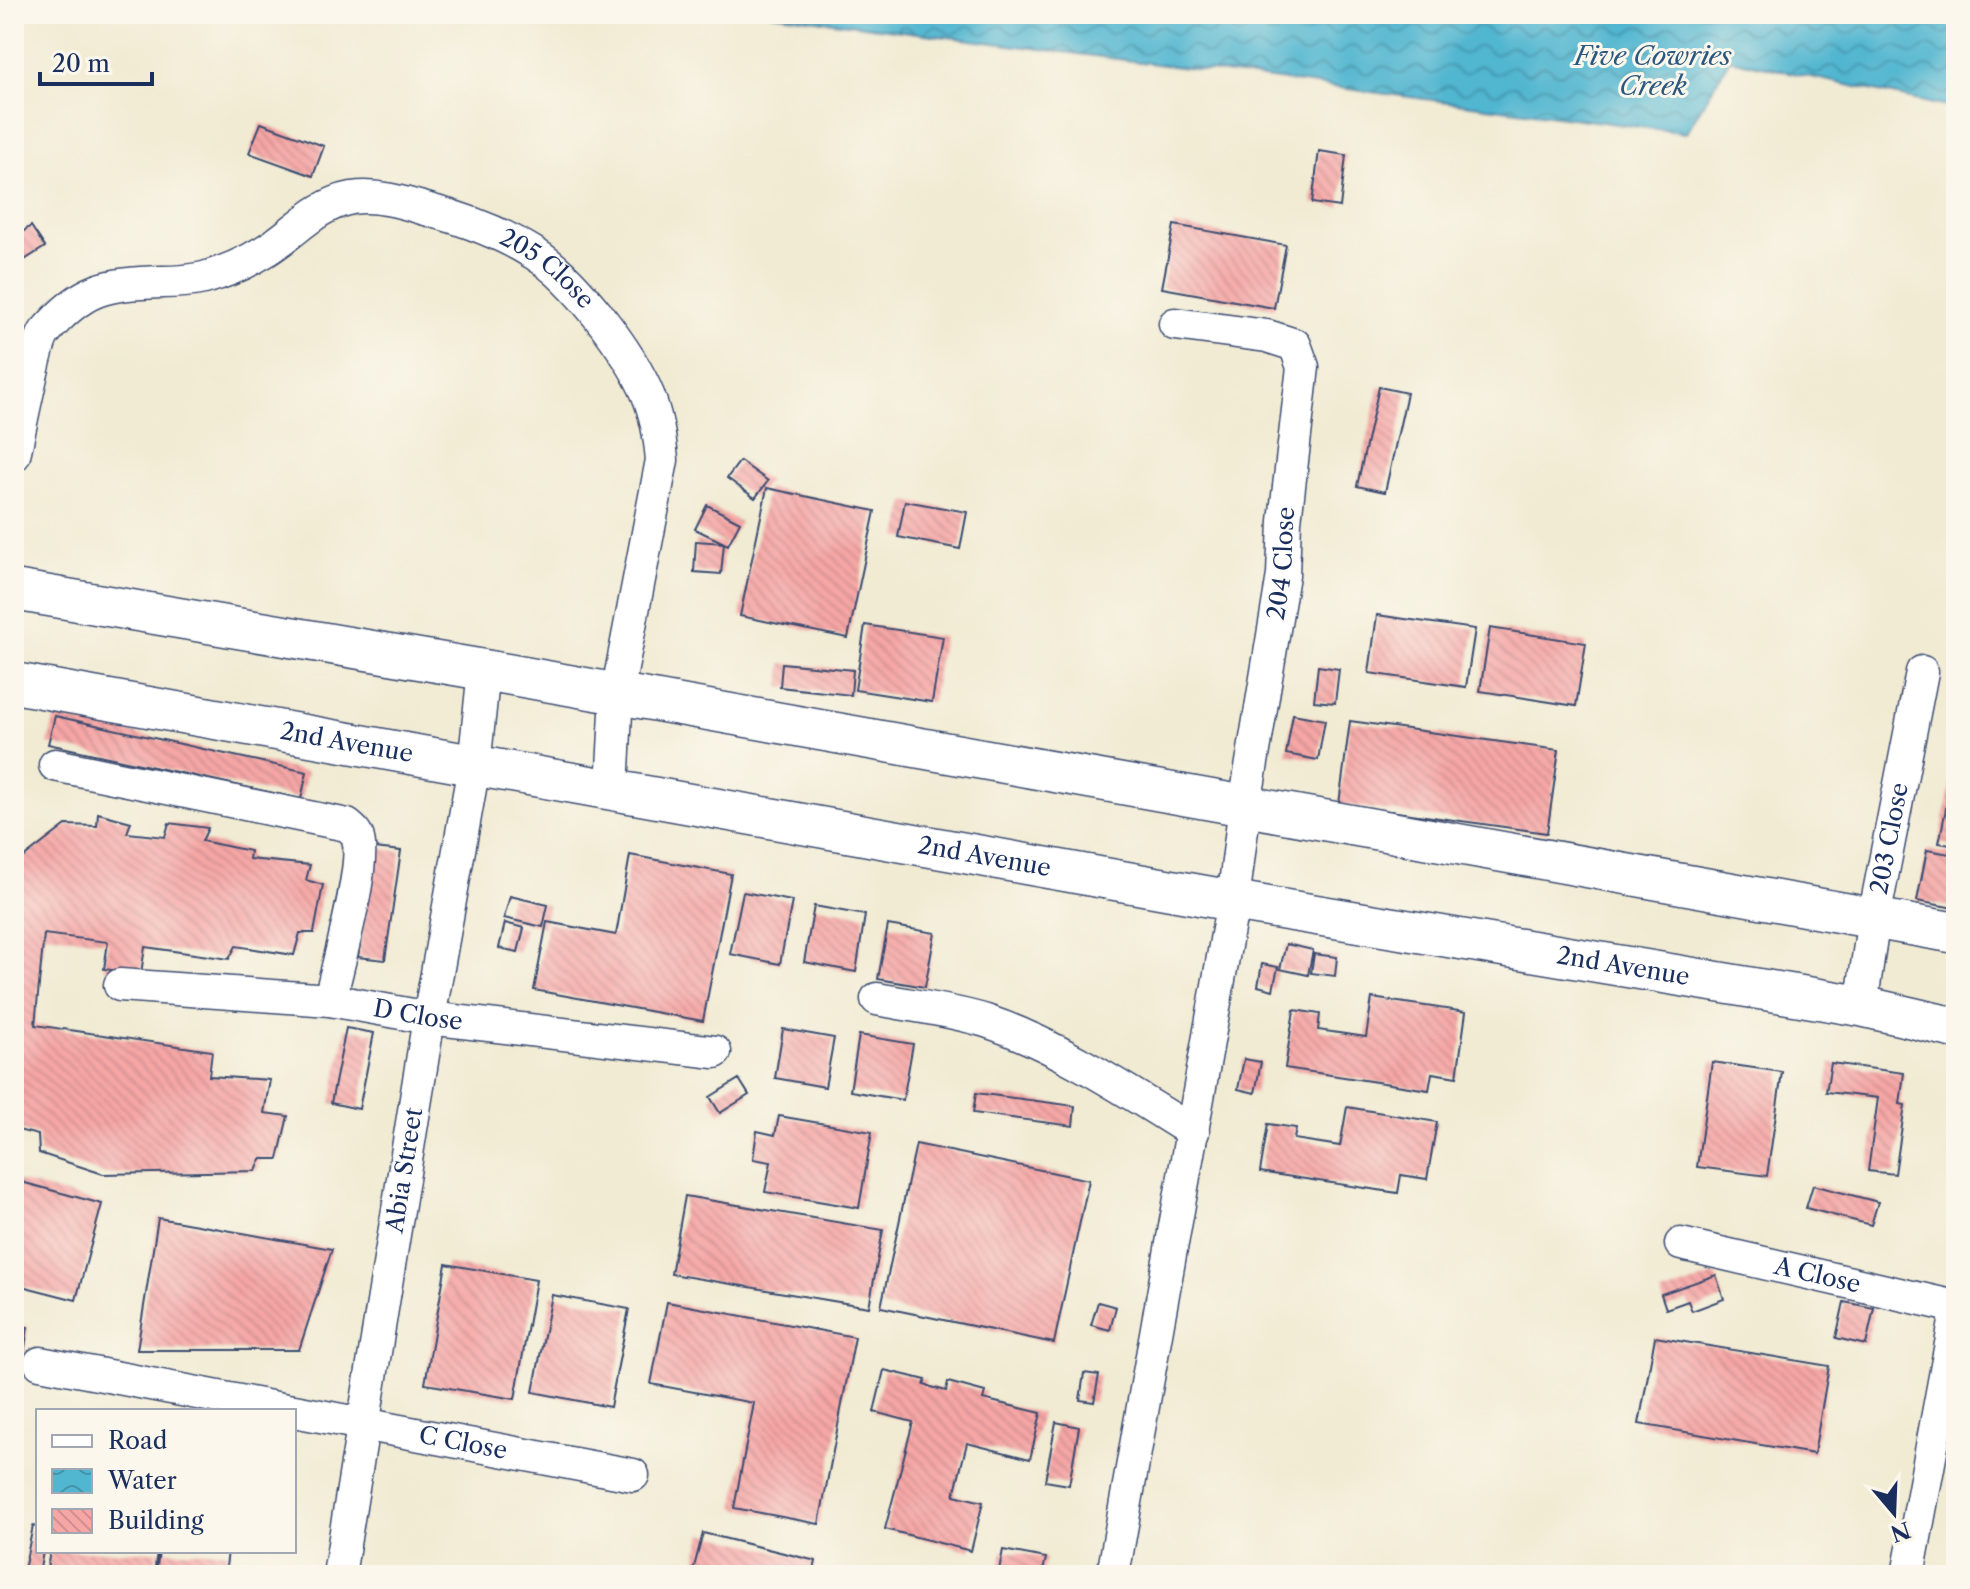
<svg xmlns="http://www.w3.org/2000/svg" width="1970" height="1589" viewBox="0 0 1970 1589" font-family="'Libre Caslon Text',serif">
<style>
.water{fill:url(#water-waves);stroke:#367297;stroke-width:2}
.building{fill:url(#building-back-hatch)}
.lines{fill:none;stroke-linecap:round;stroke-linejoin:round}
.minor-casing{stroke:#3b4b70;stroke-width:35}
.tertiary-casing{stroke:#3b4b70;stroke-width:43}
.minor{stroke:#fff;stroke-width:32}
.tertiary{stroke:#fff;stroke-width:40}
.labels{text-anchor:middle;stroke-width:6;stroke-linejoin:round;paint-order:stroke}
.street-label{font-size:24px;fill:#1b2f5e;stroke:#fbf7ec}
.water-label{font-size:26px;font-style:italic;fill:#2b5880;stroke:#fbf7ec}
</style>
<defs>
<pattern id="water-waves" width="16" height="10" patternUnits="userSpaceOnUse" patternTransform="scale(2)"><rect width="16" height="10" fill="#51b6d0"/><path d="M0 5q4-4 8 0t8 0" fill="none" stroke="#4294ac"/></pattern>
<pattern id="building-back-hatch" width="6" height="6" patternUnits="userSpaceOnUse" patternTransform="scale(2)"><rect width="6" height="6" fill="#f5a6a5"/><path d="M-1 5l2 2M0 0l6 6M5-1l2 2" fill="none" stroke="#d18f90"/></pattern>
</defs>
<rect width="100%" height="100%" fill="#fbf7ec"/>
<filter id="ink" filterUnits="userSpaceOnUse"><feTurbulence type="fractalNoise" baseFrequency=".0125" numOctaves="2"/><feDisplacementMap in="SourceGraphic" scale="16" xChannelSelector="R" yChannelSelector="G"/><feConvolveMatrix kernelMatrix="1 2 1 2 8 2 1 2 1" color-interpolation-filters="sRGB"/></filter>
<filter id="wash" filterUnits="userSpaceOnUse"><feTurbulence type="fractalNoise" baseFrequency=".006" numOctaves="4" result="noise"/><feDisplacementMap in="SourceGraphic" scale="32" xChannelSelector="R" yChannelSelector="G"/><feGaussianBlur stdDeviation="1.8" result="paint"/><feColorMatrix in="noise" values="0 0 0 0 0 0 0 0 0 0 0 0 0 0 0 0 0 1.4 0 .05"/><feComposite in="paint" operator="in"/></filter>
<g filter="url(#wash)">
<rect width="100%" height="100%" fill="#f1ebd3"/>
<path class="water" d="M771,14h1185v95l-226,-50 -44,74z"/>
<g id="blocks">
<path class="building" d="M261,123l63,23 -11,30 -64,-23z
M1319,151l27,4 -6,52 -28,-4z
M1174,225l112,20 -12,63 -112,-20z
M31,226l14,21 -30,19 -1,-28z
M1379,387l28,6 -22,99 -28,-6z
M740,461l28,20 -13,17 -28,-20z
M767,488l108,23 -27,127 -108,-22z
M905,501l62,11 -7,37 -62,-12z
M707,505l33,17 -12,23 -4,-2 -3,31 -27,-2 2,-31 28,2 -29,-14z
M1377,615l98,14 -9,58 -97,-14z
M865,625l78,12 -11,65 -77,-12z
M1490,628l96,15 -10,63 -96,-15z
M782,663l71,7 -2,25 -71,-8z
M1318,666l21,3 -4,34 -21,-2z
M1293,714l32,6 -7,40 -32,-6z
M55,716l252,56 -6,27 -253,-55z
M1350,721l209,29 -12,83 -208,-29z
M1955,764h1v82l-17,-3z
M98,813l33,9 -4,11 38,4 4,-14 39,5 -6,13 48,10 -1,8 61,6 -4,15 17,5 -9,48h-14l-6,22 -58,-9 -7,13 -84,-12 -4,27 -37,-5 4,-27 -64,-8 -9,91 177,26 -3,25 61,4 -6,33 24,3 -10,43h-17l-5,12 -153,3 -64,-21 -1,-18 -24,-6v-264l52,-40 31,1z
M374,848l27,3 -16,109 -27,-3z
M1927,850l29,5 -2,53 -37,-7z
M630,855l101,19 -28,147 -169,-31 13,-68 69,13z
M743,892l49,9 -12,63 -50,-10z
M510,896l38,9 -5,22 -39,-9z
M814,906l51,9 -9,57 -52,-10z
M505,923l19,5 -6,24 -19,-4z
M888,925l47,8 -10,54 -47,-8z
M1286,944l27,6 -5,25 -28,-6z
M1314,954l23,3 -2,19 -24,-3z
M1262,964l16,3 -5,23 -15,-4z
M1372,998l94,14 -9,65 -25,-4 -3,17 -144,-22 9,-58 26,4 -2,16 48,7z
M346,1028l28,5 -15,76 -28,-6z
M783,1029l51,9 -9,49 -50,-9z
M859,1035l54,9 -10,56 -53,-9z
M1244,1059l17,3 -6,31 -17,-4z
M1712,1062l70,10 -15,104 -70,-9z
M1831,1063l73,10 -4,31 5,1 -10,69 -27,-3 10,-73 -52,-6z
M739,1079l10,16 -29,18 -10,-16z
M976,1093l99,13 -2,20 -100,-13z
M1347,1107l90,15 -10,57 -26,-4 -3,18 -138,-21 8,-48 28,4 -2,11 46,7z
M779,1116l93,16 -13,76 -94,-16 6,-30 -18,-3 4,-28 18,4z
M916,1144l173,36 -35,163 -173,-36z
M14,1180l88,24 -26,96 -62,-16z
M1813,1185l65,17 -7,23 -65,-17z
M685,1196l198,34 -14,77 -198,-33z
M158,1218l174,31 -33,101h-162z
M446,1264l90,16 -21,119 -90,-15z
M1716,1275l8,24 -32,12 -4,-10 -22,8 -5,-15z
M552,1295l77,14 -19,98 -77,-15z
M667,1302l188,35 -36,187 -85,-16 20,-105 -103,-19z
M1098,1302l18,5 -6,23 -19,-5z
M1844,1302l30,6 -8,37 -30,-7z
M14,1324l14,3 -6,40 -8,-1z
M1655,1337l174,29 -15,88 -175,-30z
M884,1370l42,10 -2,5 22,6 2,-9 37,10 -2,7 58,14 -11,46 -63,-16 -13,52 29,7 -12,49 -86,-22 28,-107 -39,-10z
M1084,1373l15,2 -5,27 -14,-2z
M1056,1422l23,5 -10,58 -24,-4z
M33,1526l5,1v24h5l-4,24h-16z
M703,1533l113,28 -3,14h-121z
M1003,1550l43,8 -4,17h-44z
M50,1551h107l-3,24h-108z
M159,1551h69l-3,24h-69z"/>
</g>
</g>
<g filter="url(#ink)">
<use href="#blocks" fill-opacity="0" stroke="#3b4b70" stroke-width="2"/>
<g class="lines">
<g class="minor-casing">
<g id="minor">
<path id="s1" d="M14,455c5,-20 22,-112 31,-123 39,-45 60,-48 117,-50 13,0 28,-1 42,-4 21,-6 42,-15 61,-27 30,-18 50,-46 87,-53 25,-4 53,5 77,12 38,10 73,23 106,44 40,25 95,98 113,141 9,22 12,42 14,65l-45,234 -5,94"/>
<path d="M55,765l292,60c5,4 10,8 11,14 8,27 -21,128 -28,161"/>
<path id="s2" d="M120,985l210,15 99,18 286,34"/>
<path d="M877,999c36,7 74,11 109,22 70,23 144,72 207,111"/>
<path id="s3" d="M1861,1006l13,-88 48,-246"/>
<path id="s4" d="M1681,1244l275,63"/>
<path d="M40,1363l252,48"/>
<path id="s5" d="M294,1411l339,64"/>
<path id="s6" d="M339,1575l90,-557 45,-252 10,-96"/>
<path id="s7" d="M1113,1575l120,-674 12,-96 38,-230 2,-54 18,-154 -8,-22 -28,-9 -92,-12"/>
<path d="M1908,1575l48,-258"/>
</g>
</g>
<g class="tertiary-casing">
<g id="tertiary">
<path d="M14,590l470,80 1472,263"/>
<path id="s8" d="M14,683l1219,218 628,105 95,22"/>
</g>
</g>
<use href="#minor" class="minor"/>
<use href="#tertiary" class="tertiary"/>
</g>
</g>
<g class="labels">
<g class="street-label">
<text dy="8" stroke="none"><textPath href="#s1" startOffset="684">205 Close</textPath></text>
<text dy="8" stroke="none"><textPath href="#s7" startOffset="1026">204 Close</textPath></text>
<text dy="8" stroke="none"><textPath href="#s8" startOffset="338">2nd Avenue</textPath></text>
<text dy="8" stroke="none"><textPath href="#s3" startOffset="170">203 Close</textPath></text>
<text dy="8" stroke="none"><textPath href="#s8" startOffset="986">2nd Avenue</textPath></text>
<text dy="8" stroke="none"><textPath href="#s8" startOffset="1634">2nd Avenue</textPath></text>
<text dy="8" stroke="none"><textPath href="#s2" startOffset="300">D Close</textPath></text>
<text dy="8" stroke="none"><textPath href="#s6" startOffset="410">Abia Street</textPath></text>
<text dy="8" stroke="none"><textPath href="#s4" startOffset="140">A Close</textPath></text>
<text dy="8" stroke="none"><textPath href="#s5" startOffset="172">C Close</textPath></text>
</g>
<g class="water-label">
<text x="1653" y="65">Five Cowries<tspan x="1653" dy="30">Creek</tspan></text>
</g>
</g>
<rect width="1970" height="1589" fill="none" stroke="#fbf7ec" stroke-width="48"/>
<rect x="36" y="1409" width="260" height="144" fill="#fbf7ec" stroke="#a1a7b3" stroke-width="2"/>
<rect x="52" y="1435" width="40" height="12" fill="#ffffff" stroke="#a1a7b3" stroke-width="2"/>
<text x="108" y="1449" font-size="24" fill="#1b2f5e">Road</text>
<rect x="52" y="1469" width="40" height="24" fill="url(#water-waves)" stroke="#a1a7b3" stroke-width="2"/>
<text x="108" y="1489" font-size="24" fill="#1b2f5e">Water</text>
<rect x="52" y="1509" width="40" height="24" fill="url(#building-back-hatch)" stroke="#a1a7b3" stroke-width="2"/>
<text x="108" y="1529" font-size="24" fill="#1b2f5e">Building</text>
<g transform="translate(1894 1513) rotate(161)" stroke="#fbf7ec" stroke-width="6" paint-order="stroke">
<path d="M0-6L14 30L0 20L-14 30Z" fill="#1b2f5e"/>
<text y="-12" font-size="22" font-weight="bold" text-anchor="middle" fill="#1b2f5e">N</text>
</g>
<path d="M40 72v12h112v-12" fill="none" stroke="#1b2f5e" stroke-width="4"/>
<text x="52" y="72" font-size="24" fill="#1b2f5e" stroke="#fbf7ec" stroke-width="6" paint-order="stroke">20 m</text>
</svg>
